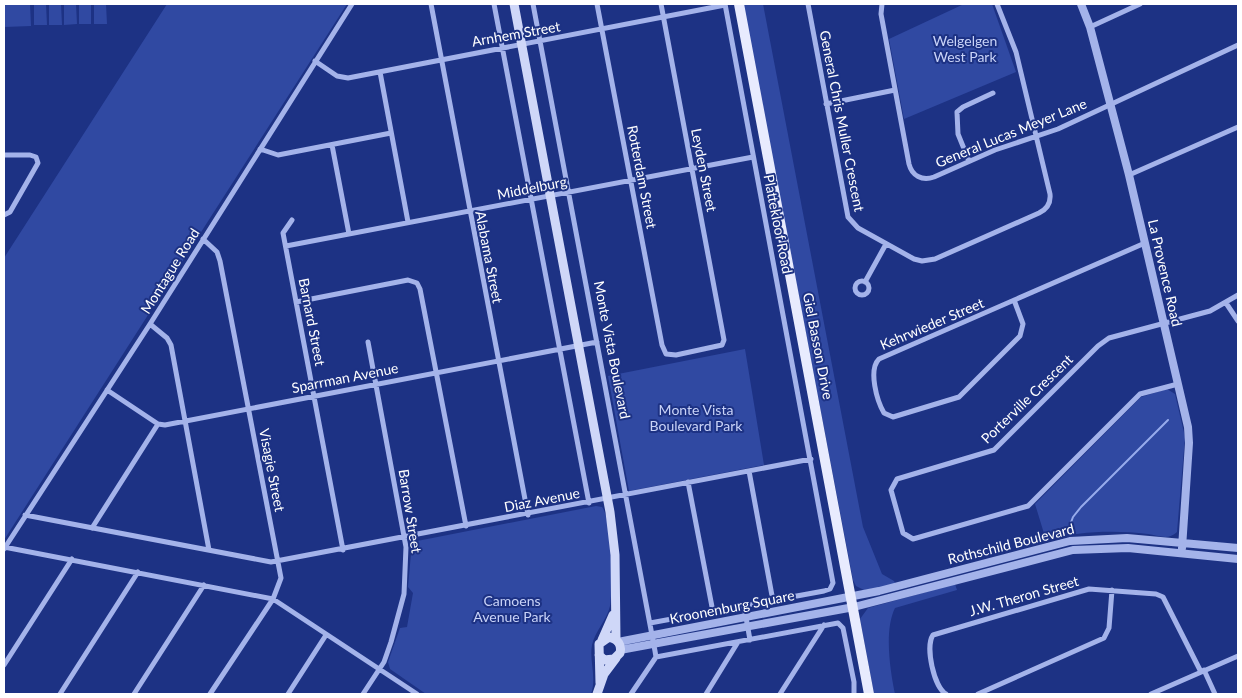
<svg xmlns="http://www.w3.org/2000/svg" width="1242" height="698" viewBox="0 0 1242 698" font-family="Lato,sans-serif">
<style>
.green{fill:#3049a2}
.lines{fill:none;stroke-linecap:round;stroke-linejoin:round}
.stream{stroke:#97abec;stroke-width:2}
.minor{stroke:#a4b3ea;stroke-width:5}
.tertiary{stroke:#a4b3ea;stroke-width:8}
.secondary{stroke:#cfd7f8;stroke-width:9}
.primary{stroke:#e8ebfe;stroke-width:10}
.labels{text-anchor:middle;stroke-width:4;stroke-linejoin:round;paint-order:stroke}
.street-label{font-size:14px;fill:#fff;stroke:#1d3284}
.park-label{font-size:14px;fill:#c9d3f8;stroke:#1d3284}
</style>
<rect width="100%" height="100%" fill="#1d3284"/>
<path class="green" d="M4,4h26l1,22 -27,1z
M34,4h12l1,21h-13z
M49,4h12l1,21h-13z
M64,4h12l1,20 -13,1z
M79,4h12v20h-12z
M94,4h12l1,20h-13z
M167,4h180l-343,536v-282z
M743,4h20l100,523 19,47 12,7 2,4 -32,5 -8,-4 -3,-6z
M964,4h28l24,68 -112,47 -15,-80z
M745,349l19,116 -135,26 -21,-115z
M1167,389l8,5 10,43 -8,95c-9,9 -19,3 -29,2 -34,-4 -68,-3 -102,6l-11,-36 106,-107z
M596,506l6,1c10,12 11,83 8,99 -3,14 -15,25 -18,39 -3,16 5,32 -1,49h-165l-36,-25 -2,-7 12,-34 7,-1 6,-34 -5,-6 4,-45z
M955,584l2,6 -62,18c-11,22 -5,62 0,86h-21l-14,-75 8,-11z"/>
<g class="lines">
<path class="stream" d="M1070,525l3,-8 8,-10 87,-87"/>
<path class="minor" d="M431,4l97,511
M494,4l95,499
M533,4l122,647 1,6 -25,37
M597,4l65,341 4,9 10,1 46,-10 2,-5 -63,-336
M808,4l40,213 10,11 56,31 8,2 13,-2 104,-46c8,-4 12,-10 11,-19l-34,-142 -19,-48
M882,4l-1,10 28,150c3,12 13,17 25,13l61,-27 63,-21 180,-84
M1090,27l50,-23
M315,61l22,15 11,2 377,-73
M380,72l28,150
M826,104l69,-14
M332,145l17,89
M260,149l18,6 113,-22
M4,155h26l6,2 2,6 -28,49 -6,3
M969,161l-11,-27 -1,-22 6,-5 30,-14
M1129,175l109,-48
M292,220l-9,13 60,317
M203,239l14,13 3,9 61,317 -8,21 -63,95
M286,246l467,-89
M855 288a7 7 0 1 1 14 0a7 7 0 1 1-14 0Z
M865,282l21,-38
M1014,300l9,24 -3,12 -61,61 -66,20 -9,-4c-7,-12 -16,-43 -5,-54l266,-116
M296,302l112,-22 9,3 3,6 46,237
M1226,303l12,18
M150,324l17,14 4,7 38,205
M1178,384l-38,10 -112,112 -115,33 -10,-6 -12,-43 6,-11 97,-29 104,-104 11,-8 101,-27 28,-16
M107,390l51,34 7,1 432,-83
M749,471l24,130
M688,482l25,130
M25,515l246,47 540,-103
M92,528l66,-104
M4,547l269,52 144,95
M4,549l146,-225 202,-320
M744,606l6,34
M650,623l174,-32 6,-2 3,-6 -108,-579
M656,657l182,-34 5,5 11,54v12
M4,665l68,-106
M1204,670l11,24
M60,694l78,-122
M134,694l70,-109
M288,694l38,-59
M363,694l21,-32 7,-20 13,-48 2,-47 -38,-205
M706,694l32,-52
M780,694l44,-69
M946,694c-12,-7 -21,-47 -13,-59l156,-46 67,5 7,3 38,75
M978,694l126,-56 5,-10 3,-38
M1151,694l87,-38"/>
<path class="tertiary" d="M1081,4l9,23 39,148 59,252 1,16 -7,105
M618,642l261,-51 191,-50 57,-3 111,10
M620,650l234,-43 219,-57 55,-2 110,11"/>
<path class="secondary" d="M514,4l96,508 5,43 1,85
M602,640l11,-25
M599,655l5,5 10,-1 6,-6c2,-8 -2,-14 -11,-16l-10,7 1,39
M597,694l7,-20 12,-16"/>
<path class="primary" d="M739,4l130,690"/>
</g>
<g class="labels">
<g class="street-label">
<text transform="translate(516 34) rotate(-10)" y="5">Arnhem Street</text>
<text transform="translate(842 121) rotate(79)" y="5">General Chris Muller Crescent</text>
<text transform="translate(1011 133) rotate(-22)" y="5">General Lucas Meyer Lane</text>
<text transform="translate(704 170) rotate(79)" y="5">Leyden Street</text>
<text transform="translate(642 177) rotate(79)" y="5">Rotterdam Street</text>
<text transform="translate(532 188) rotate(-11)" y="5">Middelburg</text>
<text transform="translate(778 224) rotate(79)" y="5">Plattekloof Road</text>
<text transform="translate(489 257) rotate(79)" y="5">Alabama Street</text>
<text transform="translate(170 271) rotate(-58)" y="5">Montague Road</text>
<text transform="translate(1165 273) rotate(77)" y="5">La Provence Road</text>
<text transform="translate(312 322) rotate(79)" y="5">Barnard Street</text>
<text transform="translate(932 324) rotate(-23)" y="5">Kehrwieder Street</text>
<text transform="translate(818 346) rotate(79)" y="5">Giel Basson Drive</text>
<text transform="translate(612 350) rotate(79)" y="5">Monte Vista Boulevard</text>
<text transform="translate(345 378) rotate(-11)" y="5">Sparrman Avenue</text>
<text transform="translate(1027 399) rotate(-44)" y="5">Porterville Crescent</text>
<text transform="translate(272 470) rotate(79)" y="5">Visagie Street</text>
<text transform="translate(542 500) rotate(-11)" y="5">Diaz Avenue</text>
<text transform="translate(410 511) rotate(81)" y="5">Barrow Street</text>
<text transform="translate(1011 544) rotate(-14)" y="5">Rothschild Boulevard</text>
<text transform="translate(1024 596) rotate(-16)" y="5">J.W. Theron Street</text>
<text transform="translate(732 607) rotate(-11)" y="5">Kroonenburg Square</text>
</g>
<g class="park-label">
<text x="965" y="46">Welgelgen<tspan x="965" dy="16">West Park</tspan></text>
<text x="696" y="415">Monte Vista<tspan x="696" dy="16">Boulevard Park</tspan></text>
<text x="512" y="606">Camoens<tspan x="512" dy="16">Avenue Park</tspan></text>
</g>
</g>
<rect width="1242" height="698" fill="none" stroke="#ffffff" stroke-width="10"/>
</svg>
